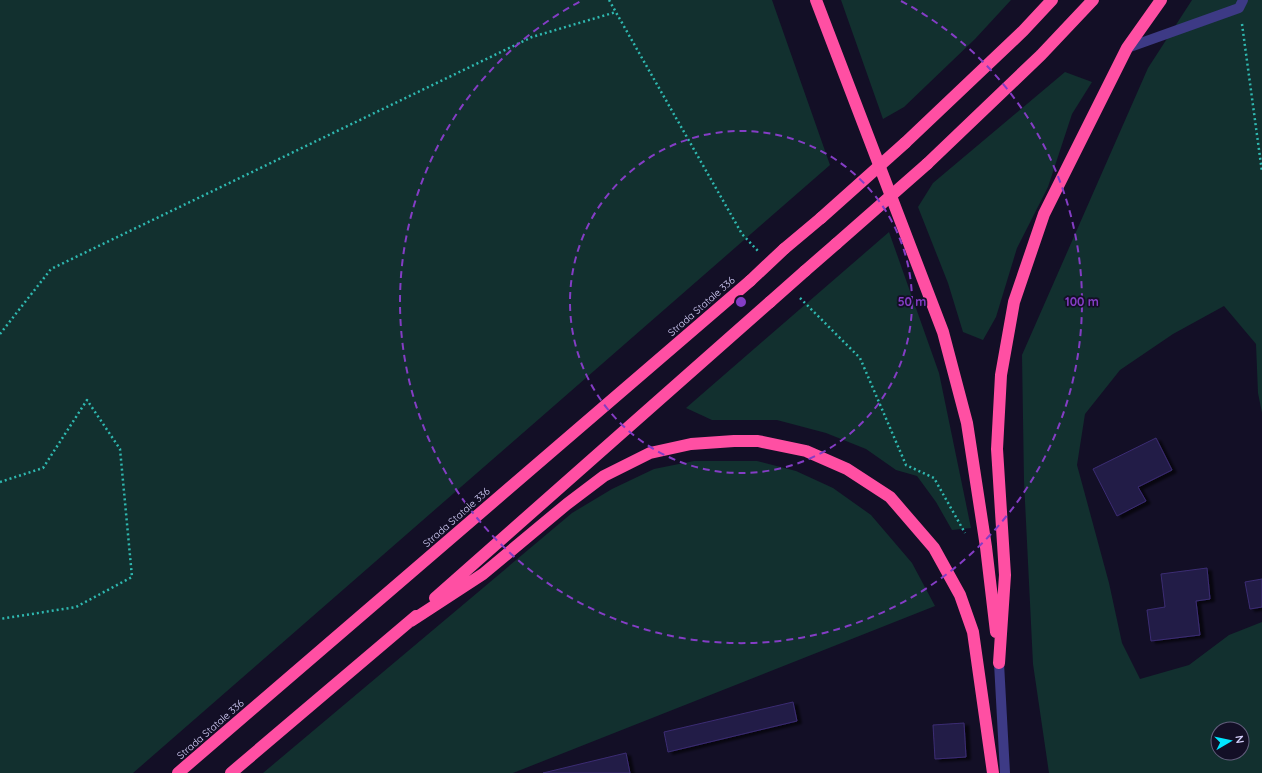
<svg xmlns="http://www.w3.org/2000/svg" width="1262" height="773" viewBox="0 0 1262 773" font-family="Quicksand,sans-serif">
<style>
.green{fill:#12302f;fill-rule:evenodd}
.building{fill:#241b47;stroke:#3b2d73;filter:url(#shadow)}
.lines{fill:none;stroke-linecap:round;stroke-linejoin:round}
.path{stroke:#2fb8b0;stroke-width:2.5;stroke-dasharray:2 3;stroke-linecap:butt}
.minor{stroke:#3d3a85;stroke-width:10}
.highway{stroke:#ff4fa3;stroke-width:12}
.highway-bridge{stroke:#ff4fa3;stroke-width:12}
.ring{fill:none;stroke:#843dc5;stroke-width:2;stroke-dasharray:7 5}
.labels{text-anchor:middle;stroke-width:3.5;stroke-linejoin:round;paint-order:stroke}
.street-label{font-size:10px;fill:#d9d4ff;stroke:#130f26}
.centre{fill:#843dc5;stroke:#130f26;stroke-width:2}
.ring-label{font-size:12px;text-anchor:middle;font-weight:bold;fill:#843dc5;stroke:#130f26;stroke-width:3.5;stroke-linejoin:round;paint-order:stroke}
</style>
<defs>
<filter id="shadow"><feDropShadow dx="4.5" dy="2.5" stdDeviation="1" flood-color="#0009"/></filter>
</defs>
<rect width="100%" height="100%" fill="#130f26"/>
<path class="green" d="M0,0h772l58,165 -697,608h-133z
M841,0h170l-36,39 -71,68 -21,12z
M1192,0h70v413l-4,-20 -2,-49 -32,-38 -51,28 -53,36 -35,44 -8,51 32,118 13,60 18,36 49,-14 40,-30 33,-13v151h-213l-16,-109 -9,-183 -2,-126 126,-287zM1218,729h24v24h-24z
M1065,72l27,10 -20,32 -24,73 -31,61 -21,69 -13,23 -20,-8 -15,-49 -30,-76 15,-24z
M889,232l50,141 32,155 -19,2 -16,-28 -19,-26 -21,-6 -30,-21 -40,-16 -49,-13h-65l-26,-12z
M694,461h63l39,10 37,17 38,27 41,48 23,43 -422,167h-250l309,-260 40,-24 42,-20z"/>
<path class="building" d="M1156,438l16,32 -34,17 8,14 -29,15 -24,-47z
M1207,568l3,31 -14,2 4,34 -49,6 -4,-31 18,-3 -4,-33z
M1262,579v28l-12,2 -5,-27z
M793,702l4,19 -129,31 -4,-20z
M964,723l2,34 -31,2 -2,-34z
M626,753l4,20h-87z"/>
<g class="lines">
<path class="path" d="M609,0l133,234 16,17
M1242,24l20,148
M800,298l60,60 46,107 28,13 31,55
M0,334l51,-65 481,-232 84,-25
M0,482l43,-14 44,-68 33,49 12,128 -56,30 -76,12"/>
<path class="minor" d="M1127,48l112,-40 4,-8
M999,663l6,110"/>
<path class="highway" d="M816,0l127,332 24,91 19,124 10,85
M905,143l118,-112 29,-31
M927,164l114,-109 52,-55
M784,249l37,-31
M805,271l31,-27
M435,598l335,-296
M411,621l72,-47 84,-70 37,-28 46,-23 41,-9 43,-3h24l48,10 41,18 43,28 44,51 26,47 13,37 20,141
M999,663l6,-88 -8,-126 4,-74 13,-73 30,-88 83,-166 34,-48
M178,773l572,-492
M231,773l185,-157"/>
<path class="highway-bridge" d="M821,218l84,-75
M836,244l91,-80
M750,281l34,-32
M770,302l35,-31"/>
</g>
<g class="ring">
<circle cx="741" cy="302" r="171"/>
<path d="M901 1A341 341 0 1 1 581 1"/>
</g>
<g class="labels">
<g class="street-label">
<text transform="translate(701 306) rotate(-41)" y="4">Strada Statale 336</text>
<text transform="translate(456 517) rotate(-41)" y="4">Strada Statale 336</text>
<text transform="translate(210 729) rotate(-41)" y="4">Strada Statale 336</text>
</g>
</g>
<circle cx="741" cy="302" r="6" class="centre"/>
<g class="ring-label">
<text x="912" y="306">50 m</text>
<text x="1082" y="306">100 m</text>
</g>
<g transform="translate(1230 741) rotate(81)"><circle r="19" fill="#130f26" stroke="#625e7d"/>
<path d="M0-3L7 15L0 10L-7 15Z" fill="#00e5ff"/>
<text y="-6" font-size="11" font-weight="bold" text-anchor="middle" fill="#d9d4ff">N</text>
</g>
</svg>
